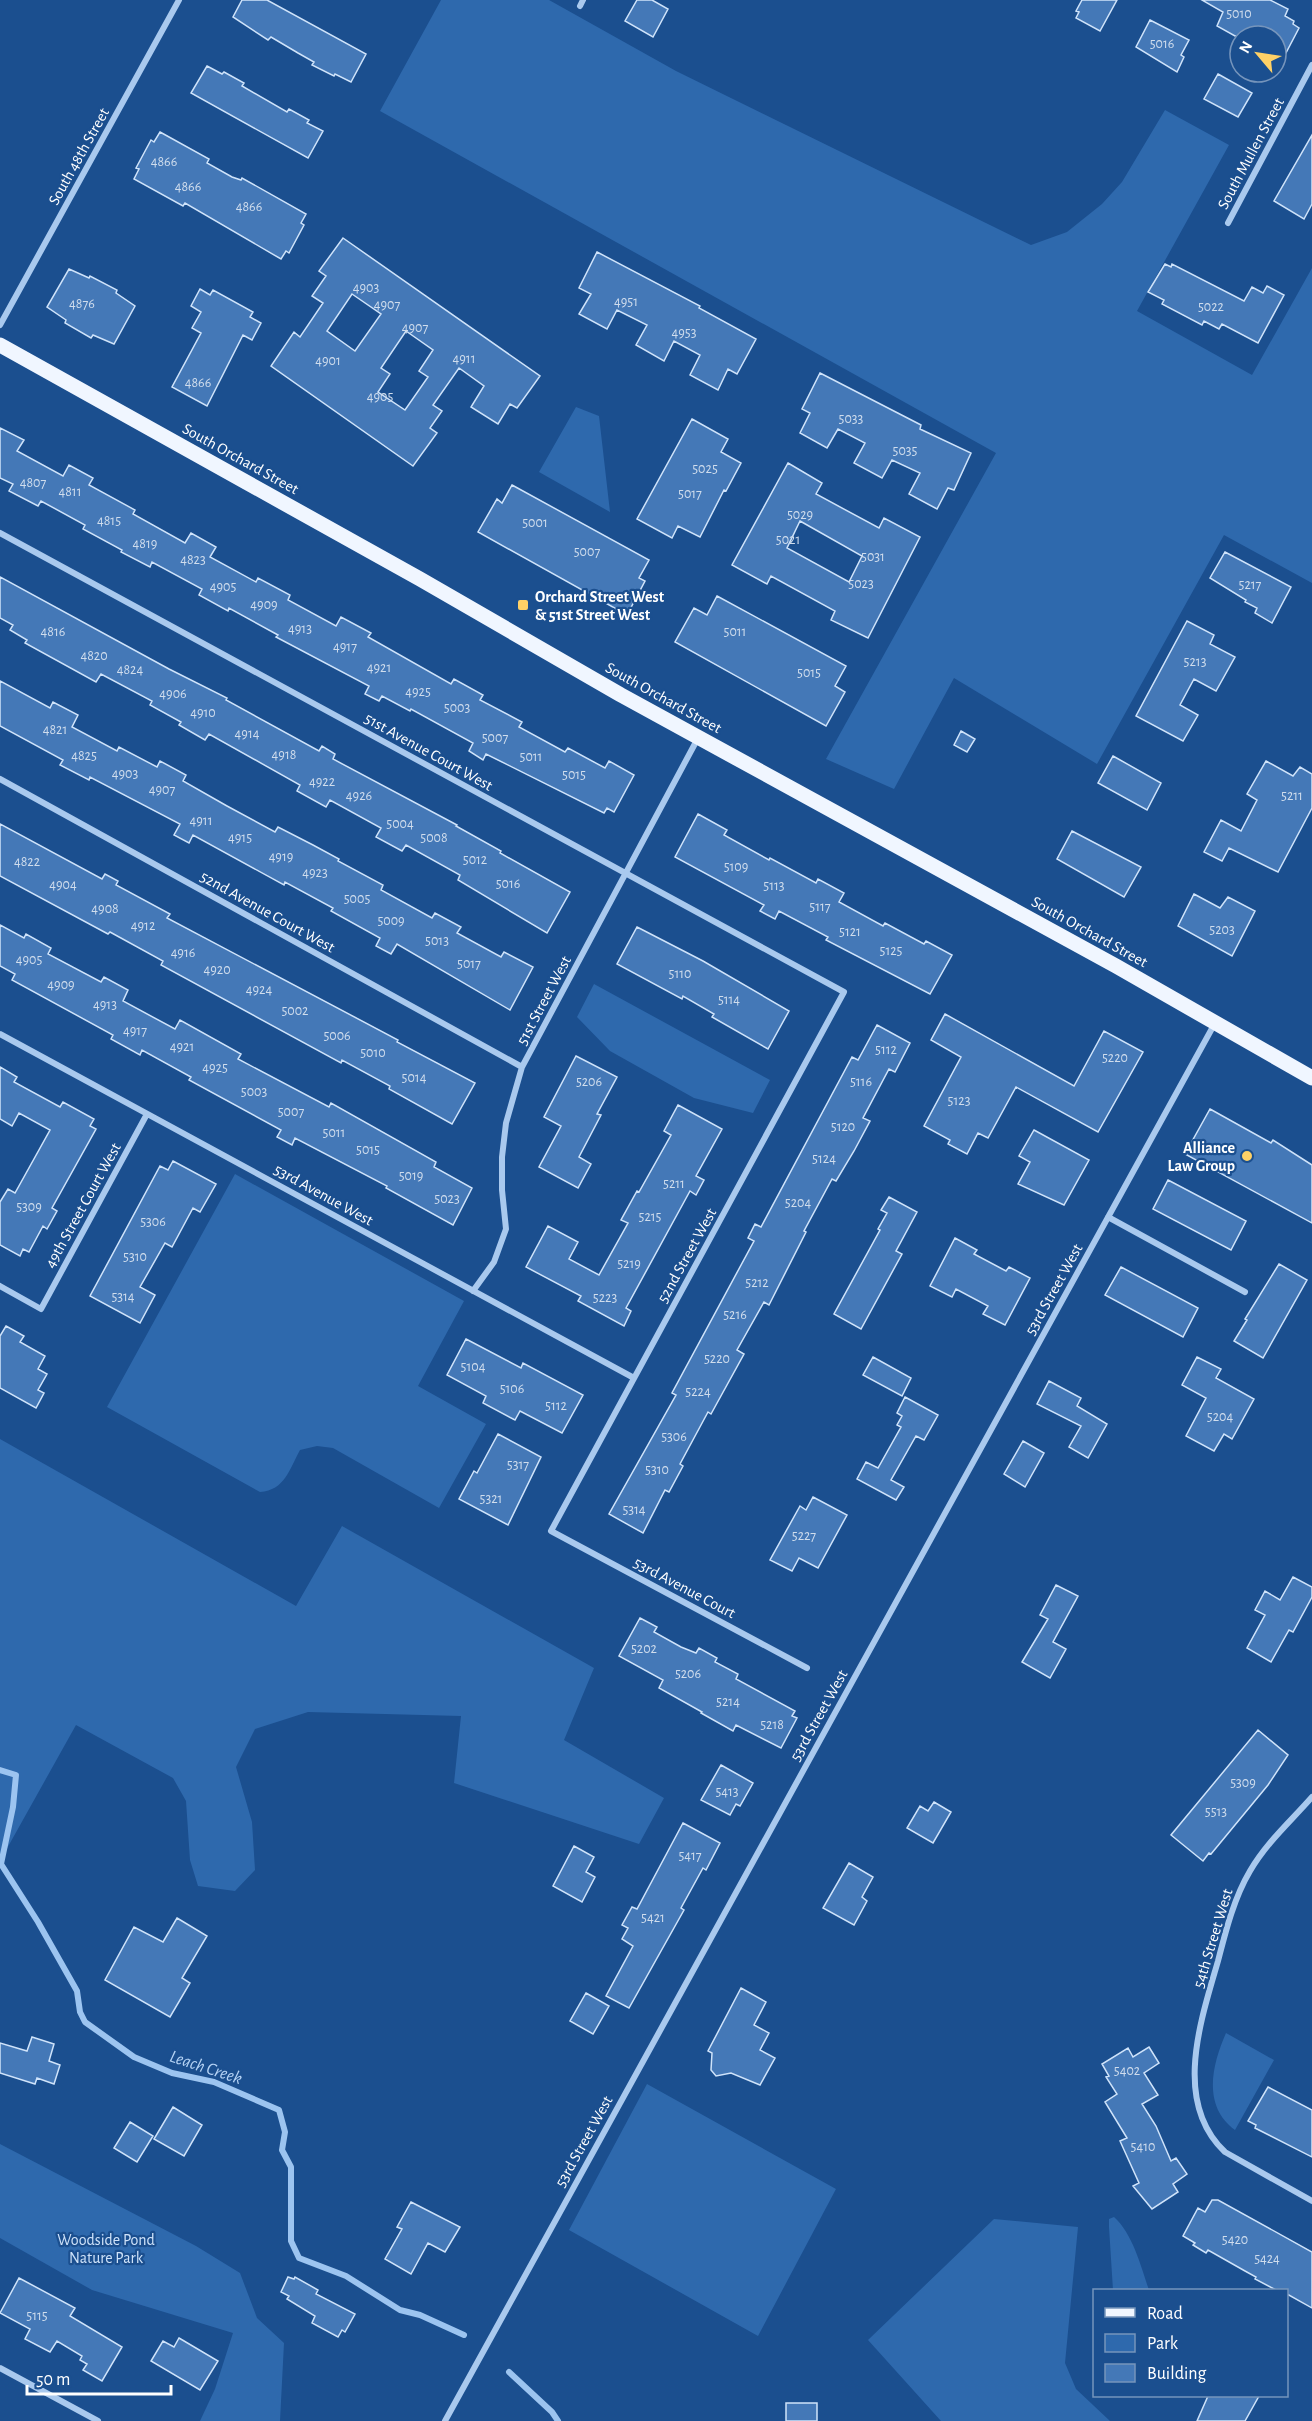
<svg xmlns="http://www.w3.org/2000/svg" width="1312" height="2421" viewBox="0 0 1312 2421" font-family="'Alegreya Sans',sans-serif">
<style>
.green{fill:#2e69ad}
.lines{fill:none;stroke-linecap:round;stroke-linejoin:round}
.stream{stroke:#9cc4f0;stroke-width:6}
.building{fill:#4478b7;stroke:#cfe3fa;stroke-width:1.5;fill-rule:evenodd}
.minor{stroke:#a9c9ee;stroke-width:6}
.primary{stroke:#f0f6ff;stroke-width:15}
.poi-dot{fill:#ffd166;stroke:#1b4f8f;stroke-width:2}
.labels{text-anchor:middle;stroke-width:4.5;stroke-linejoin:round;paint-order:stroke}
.number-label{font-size:14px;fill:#d0dded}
.street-label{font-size:16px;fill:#fff;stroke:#1b4f8f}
.poi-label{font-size:16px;font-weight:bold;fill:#fff;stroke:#1b4f8f;text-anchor:start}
.park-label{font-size:16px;fill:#cfe3fa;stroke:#1b4f8f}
.water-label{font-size:18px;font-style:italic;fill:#b5d3f5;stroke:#1b4f8f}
</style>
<rect width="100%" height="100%" fill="#1b4f8f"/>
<path class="green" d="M441,0h108l127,71 355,174 36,-13 35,-28 20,-22 43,-72 64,35 -92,166 115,64 60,-107v315l-88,-48 -127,229 -143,-86 -60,111 -68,-30 170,-306 -616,-342z
M576,407l23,9 11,96 -71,-40z
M594,984l176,96 -17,33 -59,-15 -84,-47 -33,-34z
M235,1174l229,127 -46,85 68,38 -47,84 -106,-60 -16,-2 -17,4c-11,20 -15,40 -40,42l-153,-85z
M0,1439l296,167 46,-80 252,142 -30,72 100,58 -25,46 -185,-61 7,-67 -153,-4 -53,17 -19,38 16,55 3,48 -20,21 -37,-5 -8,-26 -4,-59 -13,-23 -97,-53 -76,136z
M1226,2033l48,27 -39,70c-33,-24 -23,-65 -9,-97z
M647,2084l189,105 -78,147 -189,-106z
M0,2144l196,102 44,27 17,45 27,25 -4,78h-80l15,-32 18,-56 -141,-43 -92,-52z
M1114,2217c19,17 27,50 35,73h-36l-4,-63v-8z
M994,2219l84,8 -13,136 11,26 34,32h-169l-73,-81z"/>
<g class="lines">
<path class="stream" d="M0,1770l16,5 -3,32 -12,57 37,58 39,69 3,21 5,10 49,35 38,16 42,9 65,28 6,22 -3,18 9,17v74l8,17 47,18 54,34 20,5 44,20
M509,2372l43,40 6,9"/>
</g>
<path class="building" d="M242,0h25l99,54 -15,28 -16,-8 -1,2 -22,-11 2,-3 -16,-9 -27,-16 -3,3 -35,-23z
M637,0h15l16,9 -15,28 -28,-16z
M1082,0h35l-17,31 -24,-13 3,-6 -3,-1z
M1202,0h68l18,9 -3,7 9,5 -1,3 6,4 -23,44v-36h-41l-18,-10 6,-14z
M1150,20l39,20 -8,15 3,2 -7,15 -41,-25z
M207,66l15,8 2,-2 20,11 -2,3 45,26 2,-3 20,11 -2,3 16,8 -15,27 -117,-65z
M1218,74l34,19 -14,24 -34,-18z
M160,132l49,27 -2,4 25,14 9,3 1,-2 64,36 -5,9 3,2 -15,28 -3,-2 -5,8 -96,-56 -2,3 -49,-27 5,-10 -3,-1 15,-28 3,2z
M1312,135v69l-8,15 -30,-18z
M343,238l197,138 -23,32 -7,-4 -12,20 -27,-17 13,-21 -25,-18 -26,37 9,6 -12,17 7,5 -24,33 -142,-100 23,-34 6,5 23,-34 -11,-7 14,-20 -7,-5zM352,294l29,20 -26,37 -28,-20zM406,331l27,19 -14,21 9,6 -23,33 -27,-18 12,-18 -9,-6z
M597,252l103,54 -1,2 57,31 -19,35 -9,-5 -10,21 -28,-15 10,-20 -26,-14 -10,20 -28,-16 11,-20 -30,-15 -10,19 -28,-15 12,-20 -12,-6z
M1165,264l6,3 1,-3 72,37 8,-14 11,6 4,-7 17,9 -26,48 -36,-19 -3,5 -15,-8 -2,4 -40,-21 2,-4 -16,-8z
M69,269l20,9 1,-2 27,14 -1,3 19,13 -21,38 -21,-9 -2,3 -26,-15 1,-3 -19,-13z
M200,289l10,6 3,-5 40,22 -3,5 11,6 -9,17 -9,-5 -36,71 -35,-19 29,-54 -9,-5 9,-16 -10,-6z
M820,373l101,52 -1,4 51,24 -17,37 -6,-2 -11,21 -28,-15 11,-21 -28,-13 -10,18 -28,-15 11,-20 -27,-14 -11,19 -27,-15 10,-20 -8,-4z
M692,419l36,20 -7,13 20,11 -15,28 -2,-1 -24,47 -22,-11 -6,12 -35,-19z
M0,428l24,12 -7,11 46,25 6,-11 24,13 -4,7 46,25 -2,4 52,29 6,-10 25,14 -6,10 46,25 2,-4 32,17 -2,5 48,26 5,-9 30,16 -3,4 83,47 3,-5 29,16 -3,5 42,22 -3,5 46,25 3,-4 37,20 4,-7 25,14 -20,37 -7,-4 -3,5 -118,-59 -3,6 -14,-9 4,-8 -62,-34 -1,2 -28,-15 -3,5 -14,-7 4,-8 -93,-49 2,-2 -49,-27 -1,3 -29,-16 3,-6 -50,-27 -2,5 -29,-15 1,-2 -39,-21 2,-4 -44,-24 -3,5 -29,-15 4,-7 -13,-6z
M788,463l34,20 -6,11 63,34 5,-10 36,19 -52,101 -37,-18 4,-9 -64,-35 -4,8 -35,-19zM800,521l62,35 -13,26 -62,-34z
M512,485l137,75 -10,18 6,3 -18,34 -149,-83 19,-33 5,4z
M1225,552l66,35 -19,36 -17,-10 2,-5 -12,-6 1,-2 -36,-22z
M0,577l169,92 58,29 -1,2 93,51 3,-5 13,8 -2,5 124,66 -1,1 45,25 -1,2 70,39 -23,41 -89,-53 2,-5 -54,-30 -4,6 -26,-14 5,-9 -51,-28 -4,7 -29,-16 3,-6 -91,-51 -4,6 -26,-15 2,-3 -31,-17 2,-4 -51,-27 -5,8 -71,-39 2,-3 -17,-10 3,-5 -13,-7z
M717,596l129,70 -11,20 10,6 -19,34 -151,-84 19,-34 13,7z
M1187,621l27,14 -4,9 25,13 -19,34 -22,-12 -14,26 18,10 -15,26 -47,-25z
M0,681l50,27 3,-6 25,13 -6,12 45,24 2,-4 38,20 3,-6 26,14 -3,6 44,25 48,26 3,-5 35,18 26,14 -1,2 45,24 -2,5 51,28 3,-5 26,14 -4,6 44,24 3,-5 29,15 -23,43 -113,-66 -6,10 -15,-8 4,-8 -49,-27 2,-3 -48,-26 -1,3 -91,-50 -4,8 -15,-8 6,-11 -90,-47 -1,3 -29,-15 3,-5 -63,-34z
M961,731l14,8 -8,13 -13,-7z
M1113,756l48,27 -14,27 -49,-27z
M1266,761l27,15 7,-9 12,7v34l-34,64 -49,-24 -7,13 -18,-9 17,-32 20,11 16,-31 -10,-6z
M698,814l29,16 -3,5 45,25 1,-2 46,25 2,-4 26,14 -5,9 44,24 2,-3 39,21 2,-3 26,14 -22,39 -104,-54 2,-3 -49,-26 -4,8 -15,-8 4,-6 -89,-48z
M0,824l102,55 3,-5 13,7 -2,4 54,29 -3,4 231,122 -1,2 78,41 -23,41 -63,-35 1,-3 -48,-26 -1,3 -180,-98 2,-4 -53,-29 -2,2 -108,-58z
M1072,831l69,36 -17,30 -67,-38z
M1194,894l26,14 8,-11 27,14 -23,45 -54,-30z
M0,925l24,13 2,-4 25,14 -3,6 53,28 3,-5 24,13 -5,11 52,28 5,-9 61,34 -3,5 91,48 2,-4 105,59 -2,5 38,21 -19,37 -67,-37 1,-2 -92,-48 -3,7 -15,-8 4,-7 -92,-50 2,-3 -49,-27 -2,5 -29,-16 2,-4 -101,-55 3,-6 -15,-8z
M637,927l66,34 86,50 -21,38 -56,-32 2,-3 -31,-18 -1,3 -65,-35z
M945,1014l129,72 30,-55 39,21 -45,80 -82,-45 -28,51 -10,-5 -11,21 -19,-10 2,-4 -26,-14 37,-69 -30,-17z
M877,1025l33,18 -15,29 -6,-3 -26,49 7,3 -16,30 -18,30 -4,-2 -28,52 2,1 -37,73 -5,-3 -27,48 7,4 -33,60 -3,-2 -28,52 3,2 -14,26 -4,-2 -22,43 -34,-19 67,-119 -4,-2 82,-152 -6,-3 7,-14 6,3 91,-170 6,3z
M576,1056l41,21 -20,37 4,1 -22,42 12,7 -13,24 -39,-21 22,-41 -17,-9z
M0,1067l17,10 -3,5 46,25 3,-5 31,17 -4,7 6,3 -44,79 5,3 -10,18 -4,-3 -14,26 -6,-3 -3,7 -20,-11v-43l8,-13 7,4 35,-63 -31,-17 -7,13 -12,-7z
M678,1105l44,24 -26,47 8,4 -8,15 -6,-4 -64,117 5,3 -7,15 -46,-25 3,-5 -55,-29 22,-41 30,16 -9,17 30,16 29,-52 -7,-3 16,-29 2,1 32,-57 -7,-4z
M1210,1109l61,34 2,-3 39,25v58l-127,-69z
M1034,1130l55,30 -25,45 -46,-21 12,-22 -11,-6z
M173,1161l43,23 -16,28 -7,-4 -21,39 -7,-4 -25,44 15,8 -15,28 -50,-27 70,-130 8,4z
M1168,1180l78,41 -15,29 -78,-41z
M889,1197l28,15 -21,39 6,3 -41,75 -27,-15 46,-84 -2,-1 9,-16 -6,-3z
M955,1238l22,12 -3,4 32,17 3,-4 21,11 -25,47 -22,-11 5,-8 -32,-17 -4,8 -22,-11z
M1279,1264l28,16 -44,78 -29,-17 13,-21 -2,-1z
M1121,1267l77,41 -15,29 -78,-42z
M6,1326l18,10 -4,6 25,14 -7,13 9,5 -9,16 6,3 -8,15 -36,-20v-52z
M466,1339l55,29 2,-5 60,32 -21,38 -42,-22 -5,9 -32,-17 3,-7 -39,-21z
M873,1357l38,21 -9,18 -39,-21z
M1197,1357l24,12 -5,9 38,21 -22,40 -8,-5 -10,17 -28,-15 20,-38 -24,-13z
M1049,1381l32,17 -4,8 30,18 -19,34 -19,-11 12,-21 -44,-22z
M905,1397l33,18 -14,25 -8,-4 -25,44 13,7 -8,13 -39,-21 9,-17 12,6 23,-41 -4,-2 5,-9 -5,-3z
M498,1434l43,23 -33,68 -49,-26 15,-28 3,2z
M1023,1441l21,12 -19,34 -21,-13z
M813,1497l34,18 -29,53 -19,-10 -7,13 -22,-11 30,-54 6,4z
M1293,1577l19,10v10l-19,35 -4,-2 -18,32 -24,-14 18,-33 -10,-5 10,-19 15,9z
M1056,1585l22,11 -25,46 13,7 -16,29 -28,-16 26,-43 -8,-4z
M640,1618l17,9 -3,5 27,15 15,6 3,-5 18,10 -2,4 23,12 -2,5 59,32 -3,5 5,2 -16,30 -45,-23 -3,6 -32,-18 1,-1 -43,-24 4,-8 -44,-24z
M1258,1730l30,25 -20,30 -57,69 -2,-1 -6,8 -32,-26z
M721,1765l32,18 -13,23 -4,-2 -6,11 -29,-15z
M934,1802l17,10 -18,31 -26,-15 13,-22 8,5z
M683,1823l37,20 -14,27 -3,-2 -22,40 3,2 -55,98 -23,-12 27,-50 -11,-7 6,-11 -6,-3 10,-18 5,2z
M574,1846l20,11 -8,15 9,5 -13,25 -29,-16z
M849,1863l24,14 -11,20 5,4 -13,24 -31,-17z
M177,1918l30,18 -25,42 8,5 -20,34 -65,-37 29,-53 29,15z
M741,1988l25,14 -12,23 15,8 -9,17 15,8 -15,27 -29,-12 -15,3 -5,-6 1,-17 -4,-2z
M586,1993l23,13 -16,28 -23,-13z
M32,2037l22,7 -5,17 11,4 -6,19 -17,-6 -2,6 -35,-11v-30l27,8z
M1149,2047l10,16 -15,10 14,22 -16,9 14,22 15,35 5,-3 11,16 -14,10 5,8 -26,17 -19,-23 6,-3 -19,-42 7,-3 -22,-36 12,-8 -11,-17 3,-1 -7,-12 26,-16 5,9z
M1268,2087l44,23v47l-57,-29 1,-3 -8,-4z
M173,2107l29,18 -18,31 -30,-17z
M130,2122l23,14 -16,26 -23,-14z
M1212,2200h6l94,52v56l-25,-14v-4h-11l-21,-11 1,-2 -11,-6 -37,-21 -2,3 -13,-8 2,-2 -12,-7 15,-28 7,4z
M411,2202l49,25 -15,25 -17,-9 -17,31 -26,-15 17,-30 -5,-2z
M288,2277l6,2 1,-2 23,13 -2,4 39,20 -10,18 -3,-2 -4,7 -26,-14 3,-7 -28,-17 2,-3 -8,-4z
M19,2278l56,30 -5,8 52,31 -20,34 -19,-11 4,-6 -7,-4 2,-4 -25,-15 -7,11 -25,-13 5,-10 -30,-16z
M179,2338l39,23 -18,29 -49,-29 12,-20 11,6z
M1208,2396h51l-14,25h-48z
M786,2403h31v18h-31z"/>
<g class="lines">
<path class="minor" d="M580,6l3,-6
M1228,223l84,-158
M0,325l179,-325
M0,533l844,459 -293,539 256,137
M0,779l522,288
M0,1034l634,344
M1108,1217l137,75
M0,1286l41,23 106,-195
M473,1291l21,-29 12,-33 -4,-39v-33l4,-34 16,-56 176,-329
M1312,1797c-21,24 -45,45 -62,74 -16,27 -24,59 -32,90 -17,59 -46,141 7,191l87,49
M0,2368l98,53
M445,2421l770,-1398"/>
<path class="primary" d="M0,345l420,234 201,116 495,271 196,112"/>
</g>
<g class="poi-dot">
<rect x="517" y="599" width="12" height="12" rx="3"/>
<circle cx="1247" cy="1156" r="6"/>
</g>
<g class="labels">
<g class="number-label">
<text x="1239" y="18">5010</text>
<text x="1162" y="48">5016</text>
<text x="164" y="166">4866</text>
<text x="188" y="191">4866</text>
<text x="249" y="211">4866</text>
<text x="366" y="292">4903</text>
<text x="626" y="306">4951</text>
<text x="82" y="308">4876</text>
<text x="387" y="309">4907</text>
<text x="1211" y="311">5022</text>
<text x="415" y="332">4907</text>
<text x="684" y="337">4953</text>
<text x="464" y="363">4911</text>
<text x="328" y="365">4901</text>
<text x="198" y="387">4866</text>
<text x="380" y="401">4905</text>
<text x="851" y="423">5033</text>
<text x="905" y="455">5035</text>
<text x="705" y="473">5025</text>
<text x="33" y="487">4807</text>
<text x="70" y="496">4811</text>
<text x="690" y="498">5017</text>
<text x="800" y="519">5029</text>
<text x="109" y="525">4815</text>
<text x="535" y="527">5001</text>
<text x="788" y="544">5021</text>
<text x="145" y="548">4819</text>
<text x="587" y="556">5007</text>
<text x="873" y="561">5031</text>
<text x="193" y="564">4823</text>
<text x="861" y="588">5023</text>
<text x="1250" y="589">5217</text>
<text x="223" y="591">4905</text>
<text x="264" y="609">4909</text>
<text x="300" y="633">4913</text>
<text x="53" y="636">4816</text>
<text x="735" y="636">5011</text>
<text x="345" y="651">4917</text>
<text x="94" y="660">4820</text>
<text x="1195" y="666">5213</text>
<text x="379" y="672">4921</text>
<text x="130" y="674">4824</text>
<text x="809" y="677">5015</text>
<text x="418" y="696">4925</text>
<text x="173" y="698">4906</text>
<text x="457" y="712">5003</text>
<text x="203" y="717">4910</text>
<text x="55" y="734">4821</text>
<text x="247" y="738">4914</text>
<text x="495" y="742">5007</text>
<text x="284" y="759">4918</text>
<text x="84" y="760">4825</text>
<text x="531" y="761">5011</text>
<text x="125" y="778">4903</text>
<text x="574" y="779">5015</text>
<text x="322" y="786">4922</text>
<text x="162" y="794">4907</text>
<text x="359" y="800">4926</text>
<text x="1292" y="800">5211</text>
<text x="201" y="825">4911</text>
<text x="400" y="828">5004</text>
<text x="240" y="842">4915</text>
<text x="434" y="842">5008</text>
<text x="281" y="861">4919</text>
<text x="475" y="864">5012</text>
<text x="27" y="866">4822</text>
<text x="736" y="871">5109</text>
<text x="315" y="877">4923</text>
<text x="508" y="888">5016</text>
<text x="63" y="889">4904</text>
<text x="774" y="890">5113</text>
<text x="357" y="903">5005</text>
<text x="820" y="911">5117</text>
<text x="105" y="913">4908</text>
<text x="391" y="925">5009</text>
<text x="143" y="930">4912</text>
<text x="1222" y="934">5203</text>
<text x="850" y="936">5121</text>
<text x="437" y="945">5013</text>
<text x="891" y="955">5125</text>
<text x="183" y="957">4916</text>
<text x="29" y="964">4905</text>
<text x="469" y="968">5017</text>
<text x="217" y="974">4920</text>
<text x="680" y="978">5110</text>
<text x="61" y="989">4909</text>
<text x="259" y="994">4924</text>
<text x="729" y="1004">5114</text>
<text x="105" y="1009">4913</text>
<text x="295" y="1015">5002</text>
<text x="135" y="1035">4917</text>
<text x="337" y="1040">5006</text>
<text x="182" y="1051">4921</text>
<text x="886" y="1054">5112</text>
<text x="373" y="1057">5010</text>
<text x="1115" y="1062">5220</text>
<text x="215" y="1072">4925</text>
<text x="414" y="1082">5014</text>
<text x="589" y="1086">5206</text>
<text x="861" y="1086">5116</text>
<text x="254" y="1096">5003</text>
<text x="959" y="1105">5123</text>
<text x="291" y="1116">5007</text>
<text x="843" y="1131">5120</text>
<text x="334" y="1137">5011</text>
<text x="368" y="1154">5015</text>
<text x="824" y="1163">5124</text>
<text x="411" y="1180">5019</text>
<text x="674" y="1188">5211</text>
<text x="447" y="1203">5023</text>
<text x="798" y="1207">5204</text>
<text x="29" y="1211">5309</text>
<text x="650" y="1221">5215</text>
<text x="153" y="1226">5306</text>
<text x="135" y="1261">5310</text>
<text x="629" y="1268">5219</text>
<text x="757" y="1287">5212</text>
<text x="123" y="1301">5314</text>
<text x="605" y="1302">5223</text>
<text x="735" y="1319">5216</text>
<text x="717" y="1363">5220</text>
<text x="473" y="1371">5104</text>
<text x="512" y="1393">5106</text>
<text x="698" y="1396">5224</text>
<text x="556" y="1410">5112</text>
<text x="1220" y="1421">5204</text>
<text x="674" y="1441">5306</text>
<text x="518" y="1469">5317</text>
<text x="657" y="1474">5310</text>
<text x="491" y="1503">5321</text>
<text x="634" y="1514">5314</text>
<text x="804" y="1540">5227</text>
<text x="644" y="1653">5202</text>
<text x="688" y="1678">5206</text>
<text x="728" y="1706">5214</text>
<text x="772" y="1729">5218</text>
<text x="1243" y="1787">5309</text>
<text x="727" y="1796">5413</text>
<text x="1216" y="1816">5513</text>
<text x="690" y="1860">5417</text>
<text x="653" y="1922">5421</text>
<text x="1127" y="2075">5402</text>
<text x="1143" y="2151">5410</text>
<text x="1235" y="2244">5420</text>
<text x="1267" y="2263">5424</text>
<text x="37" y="2320">5115</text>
</g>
<g class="street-label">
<text transform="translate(1250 153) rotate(-62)" y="6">South Mullen Street</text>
<text transform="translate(78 156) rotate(-61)" y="6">South 48th Street</text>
<text transform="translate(241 458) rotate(29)" y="6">South Orchard Street</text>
<text transform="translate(664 697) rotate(29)" y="6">South Orchard Street</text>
<text transform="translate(429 751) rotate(29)" y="6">51st Avenue Court West</text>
<text transform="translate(268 911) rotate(29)" y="6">52nd Avenue Court West</text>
<text transform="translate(1090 931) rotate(29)" y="6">South Orchard Street</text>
<text transform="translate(543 1000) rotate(-62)" y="6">51st Street West</text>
<text transform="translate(324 1194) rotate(29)" y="6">53rd Avenue West</text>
<text transform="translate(82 1205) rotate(-61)" y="6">49th Street Court West</text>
<text transform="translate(686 1255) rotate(-61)" y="6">52nd Street West</text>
<text transform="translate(1053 1289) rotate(-61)" y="6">53rd Street West</text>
<text transform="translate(685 1587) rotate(28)" y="6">53rd Avenue Court</text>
<text transform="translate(818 1715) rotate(-61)" y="6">53rd Street West</text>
<text transform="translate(1212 1938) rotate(-73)" y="6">54th Street West</text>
<text transform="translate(583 2141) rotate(-61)" y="6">53rd Street West</text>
</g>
<g class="poi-label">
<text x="535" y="602">Orchard Street West<tspan x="535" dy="18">&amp; 51st Street West</tspan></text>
<text x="1235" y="1153" text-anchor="end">Alliance<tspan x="1235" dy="18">Law Group</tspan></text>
</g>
<g class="park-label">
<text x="106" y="2245">Woodside Pond<tspan x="106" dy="18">Nature Park</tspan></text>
</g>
<g class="water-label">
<text transform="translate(206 2067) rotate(18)" y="6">Leach Creek</text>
</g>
</g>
<rect x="1093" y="2289" width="195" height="108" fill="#1b4f8f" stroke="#7695bc" stroke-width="1.5"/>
<rect x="1105" y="2308" width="30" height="9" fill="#f0f6ff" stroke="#7695bc" stroke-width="1.5"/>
<text x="1147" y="2319" font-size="18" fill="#ffffff">Road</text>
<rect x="1105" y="2334" width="30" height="18" fill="#2e69ad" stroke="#7695bc" stroke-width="1.5"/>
<text x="1147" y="2349" font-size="18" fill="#ffffff">Park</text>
<rect x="1105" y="2364" width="30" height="18" fill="#4478b7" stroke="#7695bc" stroke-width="1.5"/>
<text x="1147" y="2379" font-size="18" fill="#ffffff">Building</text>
<g transform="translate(1258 54) rotate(299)"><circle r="28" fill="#1b4f8f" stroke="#7695bc" stroke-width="1.5"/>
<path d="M0-4.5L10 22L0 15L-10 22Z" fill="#ffd166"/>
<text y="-9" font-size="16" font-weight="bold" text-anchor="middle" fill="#ffffff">N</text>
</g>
<path d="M27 2385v9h144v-9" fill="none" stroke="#ffffff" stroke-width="3"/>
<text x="36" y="2385" font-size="18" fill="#ffffff" stroke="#1b4f8f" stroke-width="4.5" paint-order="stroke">50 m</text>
</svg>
